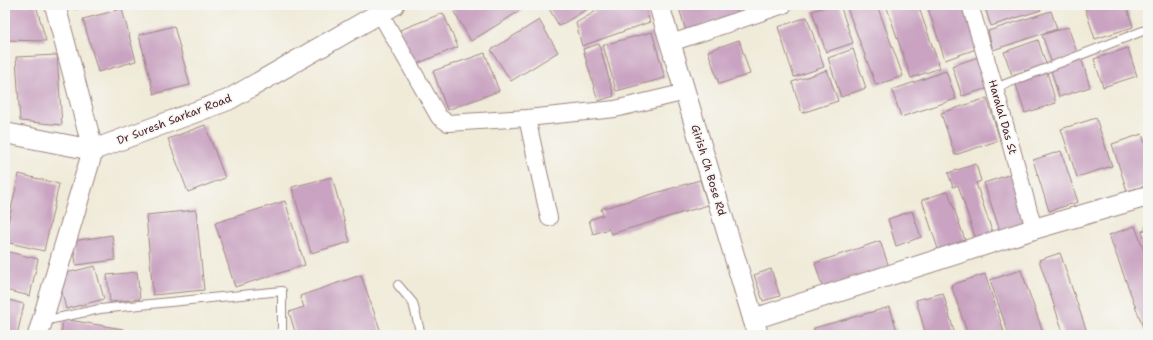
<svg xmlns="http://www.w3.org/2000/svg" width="1153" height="340" viewBox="0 0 1153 340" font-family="'Shantell Sans',sans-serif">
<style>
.building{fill:#c9a3c1}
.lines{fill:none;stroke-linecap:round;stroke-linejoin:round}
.service-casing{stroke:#9d8582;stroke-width:10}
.minor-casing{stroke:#9d8582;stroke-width:18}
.tertiary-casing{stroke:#9d8582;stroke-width:22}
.service{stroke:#fff;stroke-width:8}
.minor{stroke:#fff;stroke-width:16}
.tertiary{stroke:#fff;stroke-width:20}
.labels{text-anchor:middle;stroke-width:3.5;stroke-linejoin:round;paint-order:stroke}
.street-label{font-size:11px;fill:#4a1f2b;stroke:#f6f6f2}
</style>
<rect width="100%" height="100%" fill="#f6f6f2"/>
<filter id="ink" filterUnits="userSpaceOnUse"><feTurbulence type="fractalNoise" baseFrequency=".025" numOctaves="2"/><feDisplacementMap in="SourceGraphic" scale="8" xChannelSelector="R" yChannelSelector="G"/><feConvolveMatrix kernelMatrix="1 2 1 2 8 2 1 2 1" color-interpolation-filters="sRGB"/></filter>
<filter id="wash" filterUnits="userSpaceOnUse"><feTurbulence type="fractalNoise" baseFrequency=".012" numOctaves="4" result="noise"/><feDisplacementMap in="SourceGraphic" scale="16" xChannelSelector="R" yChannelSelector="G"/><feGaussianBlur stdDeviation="0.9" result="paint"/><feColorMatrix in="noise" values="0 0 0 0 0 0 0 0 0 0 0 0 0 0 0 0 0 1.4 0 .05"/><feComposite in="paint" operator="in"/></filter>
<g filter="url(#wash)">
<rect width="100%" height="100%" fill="#f0ebd9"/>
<g id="blocks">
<path class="building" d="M5,5h31l10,36 -41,-1z
M75,5h13l-12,4z
M453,5h74l1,1 -57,35 -20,-34z
M547,5h47l-35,21z
M606,5h38l6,17 -68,24 -6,-23z
M678,5h58l2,8 -52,18z
M739,5h15l-13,5z
M830,5h10l13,38 -27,9 -14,-41z
M846,5h31l26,71 -27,9z
M886,5h32l22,63 -29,10z
M938,5h27l14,43 -34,12 -17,-52z
M984,5h55l2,5 -50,16z
M1084,5h42l7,22 -38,12z
M122,9l14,52 -38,11 -15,-53z
M1051,11l6,18 -64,21 -5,-19z
M443,13l15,34 -44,18 -14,-35z
M807,17l17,50 -30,10 -16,-50z
M539,20l19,32 -47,29 -20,-31z
M174,26l16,59 -36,9 -15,-59z
M1068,27l10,28 -26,9 -10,-29z
M652,32l13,46 -49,13 -13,-46z
M739,40l11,34 -31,10 -11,-33z
M1038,40l8,24 -34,11 -8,-23z
M599,44l15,52 -16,5 -15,-52z
M1128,48l9,28 -34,11 -9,-28z
M853,49l13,39 -25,9 -13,-39z
M485,53l14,38 -52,19 -14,-39z
M57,55l5,70 -42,-4 -4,-64z
M978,57l11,31 -27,8 -10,-30z
M1081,57l9,30 -31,10 -9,-30z
M827,70l11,31 -36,12 -10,-31z
M946,71l10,28 -55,18 -9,-27z
M1047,72l9,31 -31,10 -10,-31z
M987,98l13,42 -45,15 -14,-42z
M1096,118l16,48 -35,11 -16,-48z
M205,125l20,53 -37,14 -20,-53z
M1142,134l6,20v31l-21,6 -15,-47z
M1061,151l17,51 -29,9 -16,-51z
M976,164l5,17 -5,2 17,51 -17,6 -18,-55 -5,2 -5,-14z
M19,174l40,10 -15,67 -39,-9v-6z
M1011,174l16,48 -27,9 -16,-48z
M332,177l18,65 -39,11 -19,-66z
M700,180l8,25 -97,29 -2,-5 -16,5 -4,-14 14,-5 -2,-6z
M948,191l18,52 -27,9 -17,-52z
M285,201l20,64 -70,22 -20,-64z
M196,210l8,80 -51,5 -7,-80z
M912,211l9,26 -25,9 -8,-27z
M1135,226l13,36v73h-2l-37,-100z
M1148,229v18l-6,-16z
M112,235l3,25 -39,5 -3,-24z
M880,241l9,26 -66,22 -8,-26z
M5,251l33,8 -8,37 -25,-6z
M1060,253l28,82h-24l-25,-75z
M95,266l9,33 -38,10 -8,-34z
M771,269l9,27 -17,5 -9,-26z
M1021,270l23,65h-35l-19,-55z
M137,272l3,27 -30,3 -3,-27z
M985,274l20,61h-37l-17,-50z
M361,275l21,60h-86l-7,-23 15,-5 -4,-11z
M943,293l12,42h-29l-10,-35z
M5,299l19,5 -7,31h-12z
M890,307l8,28h-82l-2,-7z
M63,319l60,10 -1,6h-61z"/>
</g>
</g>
<g filter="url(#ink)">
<use href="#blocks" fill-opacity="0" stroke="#9d8582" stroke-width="1"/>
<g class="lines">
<g class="service-casing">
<path id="service" d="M995,88l153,-59
M398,285l15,18 8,32
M43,321l57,-12 182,-18v44"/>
</g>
<g class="minor-casing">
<path id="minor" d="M970,5l25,83 39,141
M380,13l59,104 9,6 79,-5 88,-9 71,-17
M671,43l113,-38
M527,118l22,100"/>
</g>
<g class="tertiary-casing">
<path id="tertiary" d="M659,5l99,330
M5,133l88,17 135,-50 166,-95
M753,319l281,-90 114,-33
M38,335l55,-185 -38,-145"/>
</g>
<use href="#service" class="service"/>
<use href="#minor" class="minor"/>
<use href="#tertiary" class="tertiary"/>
</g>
</g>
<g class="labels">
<g class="street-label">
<text transform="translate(1003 117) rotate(74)" y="4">Haralal Das St</text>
<text transform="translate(174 119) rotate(-21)" y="4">Dr Suresh Sarkar Road</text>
<text transform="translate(709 170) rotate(73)" y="4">Girish Ch Bose Rd</text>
</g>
</g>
<rect width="1153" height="340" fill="none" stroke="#f6f6f2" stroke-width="20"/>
</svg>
